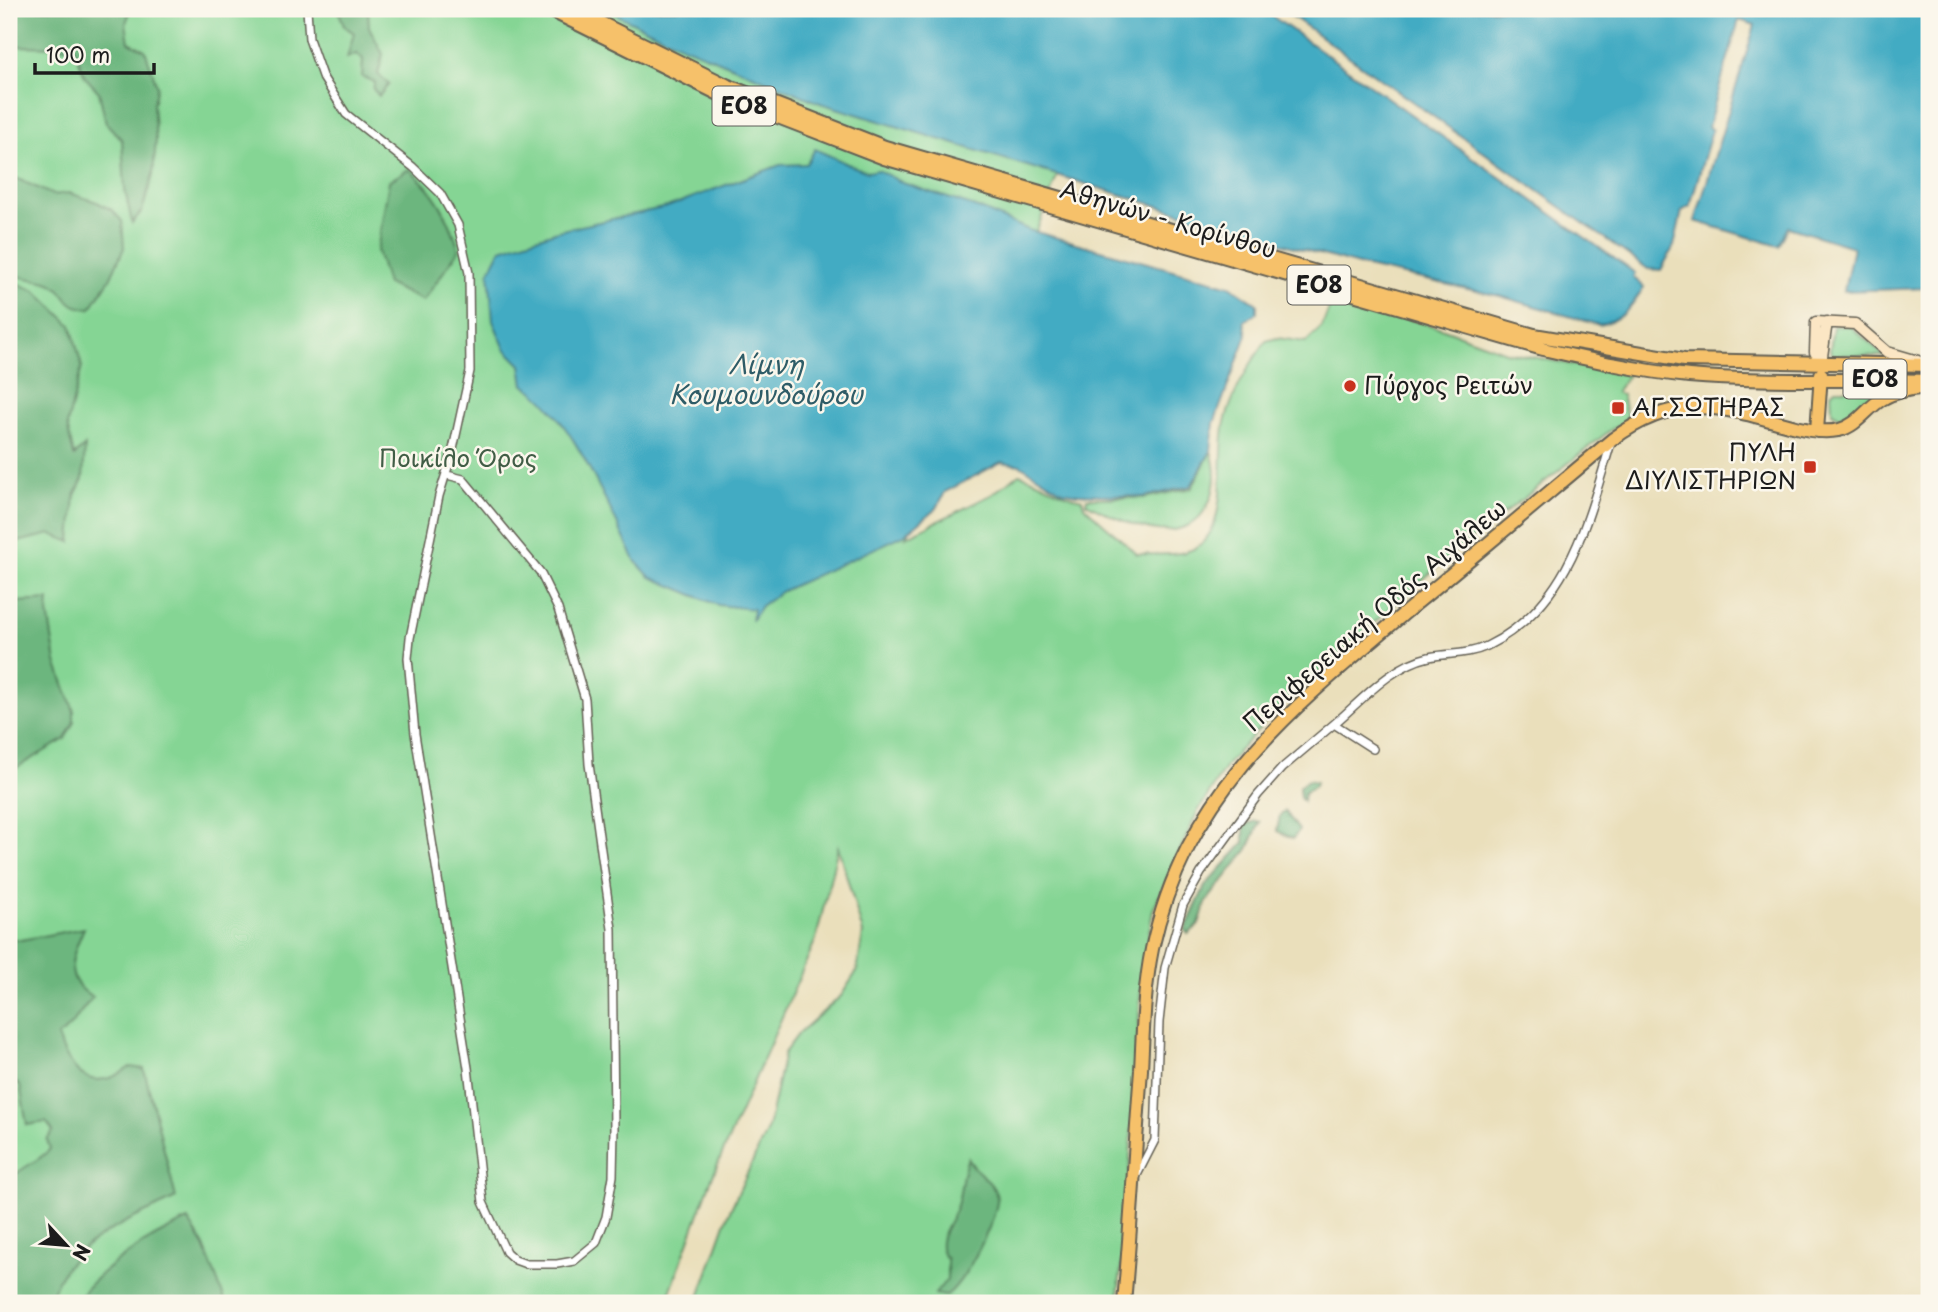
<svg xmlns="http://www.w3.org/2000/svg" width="1938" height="1312" viewBox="0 0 1938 1312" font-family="'Playpen Sans',sans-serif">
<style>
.green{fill:#85d594;stroke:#507858;stroke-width:2}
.forest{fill:#6cb67e;stroke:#44694d;stroke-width:2}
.water{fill:#43abc3;stroke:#306470;stroke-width:2}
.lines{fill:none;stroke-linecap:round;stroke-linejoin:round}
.street-casing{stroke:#646054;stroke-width:10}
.secondary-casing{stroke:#646054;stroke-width:13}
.highway-casing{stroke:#646054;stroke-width:16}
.street{stroke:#fff;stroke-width:7}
.secondary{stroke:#fbe6c4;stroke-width:10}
.highway{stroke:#f6c16b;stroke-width:12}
.poi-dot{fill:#c8321e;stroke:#fbf7ec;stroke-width:2.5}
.labels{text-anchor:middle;stroke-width:5;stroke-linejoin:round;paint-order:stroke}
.shield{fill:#fbf7ec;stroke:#5f5e5a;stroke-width:2}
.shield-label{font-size:23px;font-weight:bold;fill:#1c1c1c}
.street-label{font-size:24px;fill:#1c1c1c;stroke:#fbf7ec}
.poi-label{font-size:24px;fill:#1c1c1c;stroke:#fbf7ec;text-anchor:start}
.park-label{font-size:24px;fill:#415d46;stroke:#fbf7ec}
.water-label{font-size:26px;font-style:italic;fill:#2e5c67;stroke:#fbf7ec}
</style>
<rect width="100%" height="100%" fill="#fbf7ec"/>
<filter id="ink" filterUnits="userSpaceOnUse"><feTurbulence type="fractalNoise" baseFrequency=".0143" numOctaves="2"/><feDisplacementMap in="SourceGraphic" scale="14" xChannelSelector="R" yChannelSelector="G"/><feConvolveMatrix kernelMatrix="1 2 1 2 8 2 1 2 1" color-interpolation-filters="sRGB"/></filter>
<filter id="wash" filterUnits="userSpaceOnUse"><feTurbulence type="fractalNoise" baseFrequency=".00686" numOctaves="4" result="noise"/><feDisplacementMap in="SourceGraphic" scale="28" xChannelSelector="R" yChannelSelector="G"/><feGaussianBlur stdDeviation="1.57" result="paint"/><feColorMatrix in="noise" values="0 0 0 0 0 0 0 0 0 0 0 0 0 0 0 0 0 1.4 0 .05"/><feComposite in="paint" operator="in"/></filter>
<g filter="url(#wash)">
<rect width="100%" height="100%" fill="#eadfbb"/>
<path class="green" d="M9,9h857l224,81 -116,305 -68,142 85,-42 28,-21c24,7 38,20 63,25l2,7 53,48c15,0 34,2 48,-2 49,-12 31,-94 40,-130 8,-30 23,-56 41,-81l11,-3 29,4 16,-15 11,-29 108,30 65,24 122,23 -12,17 6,3 6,26 -16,8 -166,130 -170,151 -48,53 -31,50 -44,97 -11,62 -17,263 -8,68h-420l31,-88 40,-87 16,-75 15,-20 42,-37 16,-25 6,-38 -25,-86 -22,92 -103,236 -47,128h-657z
M1833,326h17l35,30 -52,-1 -3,-4z
M1835,389h49l-38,31 -14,-7 -1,-20z
M1211,451c6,20 6,38 -5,57 -26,44 -85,13 -120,-5l1,-5h57l48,-10z"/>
<path class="forest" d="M9,9h122l-5,14 3,19 16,8 12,36 -4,18 3,36 -3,35 -11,36 -10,12 -7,-33 -3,-50 -16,-17 -7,-31 -14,-15 -11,-30 -65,-1z
M338,9h30l1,18 14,27 -5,20 11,10 -10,12 -6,-7 2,-7 -13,-5 1,-18 -7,-5 -9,4 7,-25 -10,-7z
M409,169c27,23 40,47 50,81l-36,51 -36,-17 -10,-33 12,-70z
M9,175l44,20 16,-2 28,9 15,8 10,11 2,27 -14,31 -20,30c-29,-3 -21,-18 -40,-26 -15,-6 -30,-1 -41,-15z
M9,280l27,11 35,34 11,42 -15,58 7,31 11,-10 -2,33 -8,16 -4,47 -20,-8 -42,10z
M9,595l7,7 33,-2 -1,12 8,50 18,49v11l-9,17 -56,33z
M1308,780l8,2 -1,4 -11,7 -1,8 -3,-3 -1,-11z
M1285,811l14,19 -6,9 -16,-8 3,-16z
M1256,821l4,1 -12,27 -41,52 -9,25 -10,8 -3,-4 20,-44 39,-43v-18z
M84,928c-12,28 -23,51 9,69 -13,14 -20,30 -36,40 15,37 35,58 73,30l14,2 32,129c-50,25 -113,45 -126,105h-41v-131l7,2c12,-10 23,-13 34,-25l-3,-9 6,-9 -7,-9 -19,3 -7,-40 -11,-7v-140l12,2z
M968,1158c6,14 26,23 29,39 3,18 -35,91 -52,99l-10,-2 12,-15v-20c-16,-15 3,-36 9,-51 6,-14 4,-32 12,-50z
M188,1220l16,26 22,57h-152c27,-36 73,-64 114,-83z"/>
<path class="water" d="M605,9h657l373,264 -2,4 11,10c-13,20 -21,33 -45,38l-99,-29 -138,-30 -82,-23 -460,-140 -144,-60z
M1282,9h647v279l-85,3 9,-44 -65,-20 -9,19 -84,-25 60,-196 -16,-5 -31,107 4,3 -22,76 -8,5 -8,35 -13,24 -13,-1z
M815,149l37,17 16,6 10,-2 25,13 75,25 51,22 201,56 27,18v9l-13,8 3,14 -33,88 -3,28 -20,35 -47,11 -66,-3 -16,-3 -42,-26 -19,-3 -56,30 -8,16 -33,27 -122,56 -21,15 -10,15 2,-12 -35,-4 -20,-8 -48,-20 -14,-15c-25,-48 -66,-151 -112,-177l-3,-20 -16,-16 -12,-28 -4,-49 12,-23 57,-18 109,-24 113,-42 26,-1z"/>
</g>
<g filter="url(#ink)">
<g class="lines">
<g class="street-casing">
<path id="street" d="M307,9l2,30 13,37 24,38 67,53 27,26 18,32 11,48 1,98 -18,83 -13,42 -29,142 -2,20 7,76 53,334 15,134 23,50 9,8 11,4h31l17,-3 22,-18 10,-26 7,-41 1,-47 -2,-200 -23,-165 -4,-65 -27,-90 -18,-37 -77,-93 -16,-4
M1334,724c27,-23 58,-59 95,-67 20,-4 39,-2 58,-11 82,-41 100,-124 124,-203
M1135,1179l20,-39 4,-118 6,-54 18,-63 18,-32 57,-78 24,-27 52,-44 39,25"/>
</g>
<g class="secondary-casing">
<path id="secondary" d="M1821,363l-6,-11 1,-30 39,2 32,28 31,9
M1821,363l6,-41"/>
</g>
<g class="highway-casing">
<path id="highway" d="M548,9l173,86 163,63 659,191c48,11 96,22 146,27 80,7 160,2 240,5
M572,9l154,76 159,62 649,188 150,25 245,5
M1817,431l4,-57
M1124,1303c7,-77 11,-155 17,-233 2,-40 3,-82 11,-121 35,-161 143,-243 261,-343 67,-55 133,-111 200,-167 60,-44 101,-35 168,-16 18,5 39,11 58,7 18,-4 28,-22 43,-31 15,-9 31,-10 47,-12"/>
</g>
<use href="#street" class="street"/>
<use href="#secondary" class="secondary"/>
<use href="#highway" class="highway"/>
</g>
</g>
<g class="poi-dot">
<circle cx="1350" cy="386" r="7"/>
<rect x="1611" y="401" width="14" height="14" rx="3.5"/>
<rect x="1803" y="460" width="14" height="14" rx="3.5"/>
</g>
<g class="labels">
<g class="shield">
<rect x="712.5" y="86.5" width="63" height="39" rx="5"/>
<rect x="1287.5" y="265.5" width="63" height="39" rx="5"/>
<rect x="1843.5" y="359.5" width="63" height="39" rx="5"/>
</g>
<g class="shield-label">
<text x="744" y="114">ΕΟ8</text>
<text x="1319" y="293">ΕΟ8</text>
<text x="1875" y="387">ΕΟ8</text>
</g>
<g class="street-label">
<text transform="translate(1168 220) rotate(16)" y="8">Αθηνών - Κορίνθου</text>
<text transform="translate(1375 616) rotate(-41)" y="8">Περιφερειακή Οδός Αιγάλεω</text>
</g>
<g class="poi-label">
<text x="1364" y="394">Πύργος Ρειτών</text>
<text x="1632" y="416">ΑΓ.ΣΩΤΗΡΑΣ</text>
<text x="1796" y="461" text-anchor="end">ΠΥΛΗ<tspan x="1796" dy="28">ΔΙΥΛΙΣΤΗΡΙΩΝ</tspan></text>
</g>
<g class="park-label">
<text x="458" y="467">Ποικίλο Όρος</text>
</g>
<g class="water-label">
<text x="766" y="374">Λίμνη<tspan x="766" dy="30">Κουμουνδούρου</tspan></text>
</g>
</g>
<rect width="1938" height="1312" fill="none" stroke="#fbf7ec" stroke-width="35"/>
<g transform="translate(66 1245) rotate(116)" stroke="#fbf7ec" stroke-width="5" paint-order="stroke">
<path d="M0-5L12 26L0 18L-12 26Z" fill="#1c1c1c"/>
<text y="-10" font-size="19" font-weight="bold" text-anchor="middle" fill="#1c1c1c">N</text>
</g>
<path d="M35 63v10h119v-10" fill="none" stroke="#1c1c1c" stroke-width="3.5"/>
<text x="46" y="63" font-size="21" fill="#1c1c1c" stroke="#fbf7ec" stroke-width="5" paint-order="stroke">100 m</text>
</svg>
